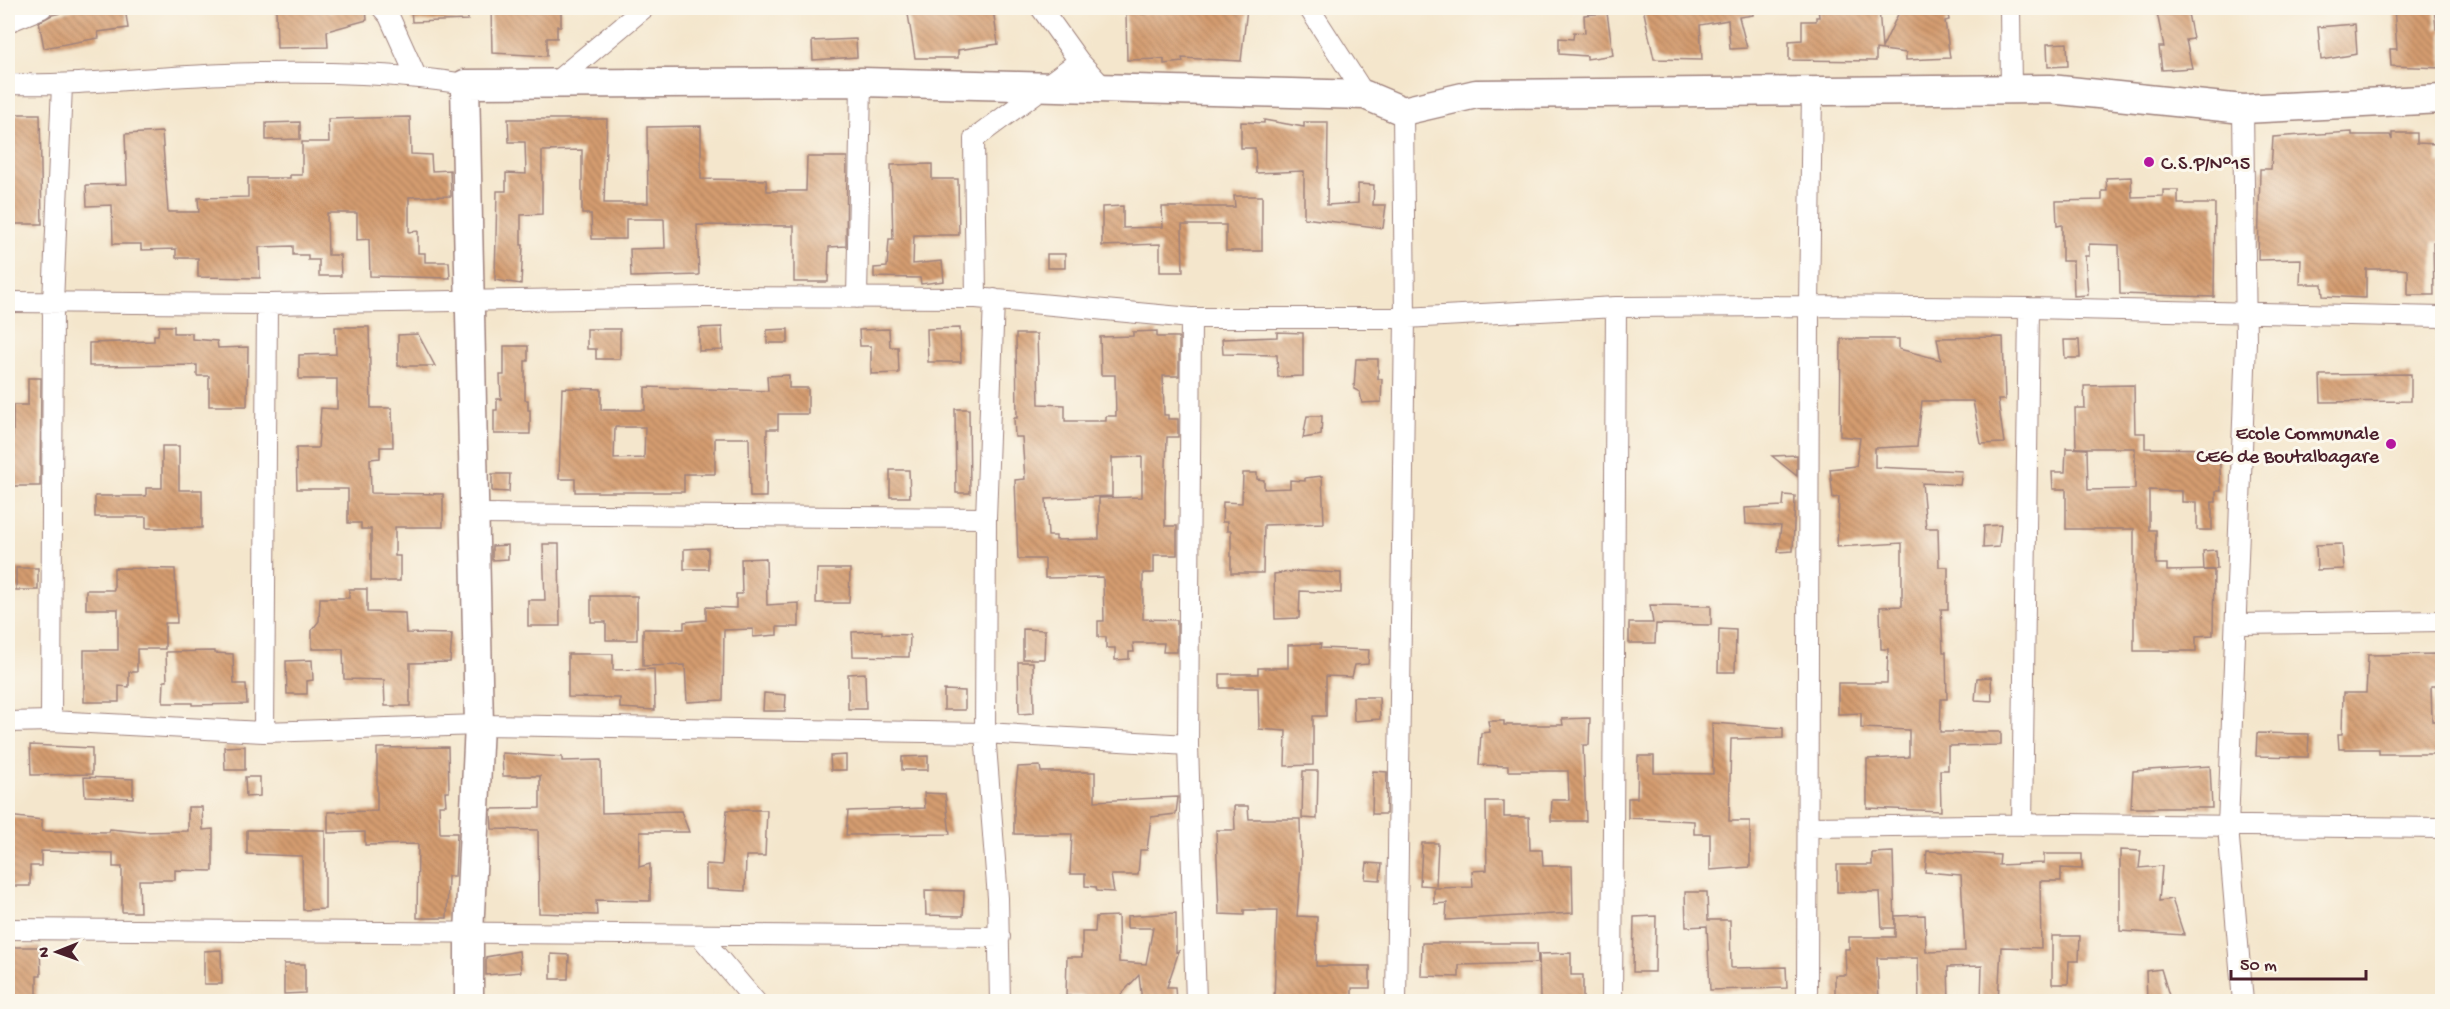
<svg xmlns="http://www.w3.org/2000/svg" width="2450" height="1009" viewBox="0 0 2450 1009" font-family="'Gochi Hand',sans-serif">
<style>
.building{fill:url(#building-back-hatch);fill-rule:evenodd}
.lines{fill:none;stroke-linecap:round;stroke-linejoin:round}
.street-casing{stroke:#9f827c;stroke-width:22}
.secondary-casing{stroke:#9f827c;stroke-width:31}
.street{stroke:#fff;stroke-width:20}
.secondary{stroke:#fff;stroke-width:28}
.poi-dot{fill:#b5179e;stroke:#fbf7ec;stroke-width:2}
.labels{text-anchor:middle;stroke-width:6;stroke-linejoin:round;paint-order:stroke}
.poi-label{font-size:20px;fill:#4a1f2b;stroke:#fbf7ec;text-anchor:start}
</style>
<defs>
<pattern id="building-back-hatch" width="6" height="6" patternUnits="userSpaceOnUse" patternTransform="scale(1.5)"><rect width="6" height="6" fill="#d49c70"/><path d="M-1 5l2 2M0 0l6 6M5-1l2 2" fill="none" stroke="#ae7f5c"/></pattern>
</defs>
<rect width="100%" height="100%" fill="#fbf7ec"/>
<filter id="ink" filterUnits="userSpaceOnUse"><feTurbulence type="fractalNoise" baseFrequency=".0167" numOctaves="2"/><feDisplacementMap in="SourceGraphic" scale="12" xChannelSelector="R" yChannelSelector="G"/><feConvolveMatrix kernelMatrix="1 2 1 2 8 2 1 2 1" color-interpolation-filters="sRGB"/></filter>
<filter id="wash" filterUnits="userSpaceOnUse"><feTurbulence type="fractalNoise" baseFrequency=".008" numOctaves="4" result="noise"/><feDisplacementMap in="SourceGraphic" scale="24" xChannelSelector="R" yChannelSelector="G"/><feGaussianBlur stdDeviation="1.35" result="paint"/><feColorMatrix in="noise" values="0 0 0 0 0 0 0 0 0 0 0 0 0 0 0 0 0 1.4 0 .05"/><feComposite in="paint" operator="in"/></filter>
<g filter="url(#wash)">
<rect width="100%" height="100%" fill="#f4e6cc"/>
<g id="blocks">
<path class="building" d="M82,8h43l3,20 -30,4 1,6 -55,10 -5,-26 13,-7z
M276,8h52v4l38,-4 1,12 -40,11 1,16 -51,1z
M411,8h56l1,12 -56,2z
M491,8h70v18h-4v12h-10v18l-55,-3z
M942,8h22l1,6 28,-5 5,35 -40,6v8h-43l-7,-44z
M1177,8h70l-6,53 -59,-3 1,4 -19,2v-5l-37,1 -1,-48 16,-2v4l35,-4z
M1643,8h110v7l-14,2 8,31 -17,1 -2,-29 -28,5 2,35 -48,-1z
M1818,8h61l3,40 19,-40h46l2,12 -4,1 5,37 -44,2v-7l-30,-4v12l-87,-1v-19l13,-1v-19h14v-4h3z
M2156,8h31l6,31 -7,1 6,28 -30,2 -3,-23h5z
M2394,8h40l2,21 6,-1v40l-51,-2 -1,-17h7z
M1607,13l6,42 -26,4v-3l-28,-2v-16l14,1 1,-7 11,1 -1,-18z
M2355,24l2,30 -36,6 -3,-33z
M856,39l1,18 -44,3 -1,-19z
M2067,43l1,23 -20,1 -1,-23z
M9,114h31l2,110h-34z
M410,117l1,37 20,1 1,16 18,-1 1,26 -42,1v35l9,-1v22h7v9h24l1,16 -80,-2 -1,-37 -12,1v-27h-30l1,42h12l1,21h-22v-16h-11v-5h-15v-9l-34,1 1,31 -62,-1v-19h-22v-9l-35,1v-6h-28l-1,-39 -25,1 -1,-21 41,-1 -2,-50 37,-2 6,80h31l-1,-14 50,-1v-19h42v-3h12v-33h27l-1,-23z
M508,119h99l-3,84h44l-1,-76 54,-1v53l65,1 1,11h39l1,-34h40l-1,89 -17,1 -1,35h-34v-56l-97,-1 2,50 -68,2 -1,-28 35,-1 -1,-29h-38v20h-34l-1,-25h-9v-64l-40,1v63l-21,1v30h2l-2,39 -26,-4 2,-89h9v-18l20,1 -1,-32h-16z
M1264,120l40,7v-5h24l-1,83 31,-2v-19l16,1 -1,20h13l-3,23 -79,-10v-47l-48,2 -1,-25h-14v-26l23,1z
M300,122v17l-34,1v-17z
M2352,132v3h38l2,5v-7h25v10l20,1v19h4l1,18v61h-9l1,53h-26v-25l-8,-1h-34v29l-43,-2 -1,-12h-22l1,-25 -43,1 2,-91h11l2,-32z
M932,164v15h26l1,56h-45l-1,29 29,-3 2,20 -23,3 -1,-6 -46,-1v-9l13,-1 2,-28h4l-2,-74z
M2131,177l1,20 31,-1v-6h15v14h37l-1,93 -94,-3 -1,-49 -30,-1v12h-4l3,39 -14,1 -1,-35h-11v-36l-5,1 -1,-25 46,-1v-9h5l-1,-13z
M1234,196h28v55h-36v-26h-44l1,47h-23v-28l-58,2v-39l21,-1v22l40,-1 -1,-20h73z
M1047,254h18v14h-18z
M159,326h15v7h18v6l25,2 1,7 30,-1 -1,59h-38v-30h-12v-11l-108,1v-23l65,-2v-6h4z
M335,327h34l2,81h21l1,39h-13v11l-10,1 1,34 72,1v33h-48v29h5v25h-29v-52h-10v-6h-13v-34h-51l-1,-41h22l3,-40 16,1v-30h-38v-24l37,-1z
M722,327l1,23 -24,1v-23z
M960,328l1,34h-33l-1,-33z
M587,329h33v30h-24v-10h-9z
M788,329v14h-21v-13z
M889,329l1,18h8l1,26 -28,1v-28h-11l-1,-16z
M1157,331v6h22v39h-16l1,39h4v4h10v18h-11l-2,59v30h12v29h-23v18h-11v46l34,1v32h-14l1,-9h-31l1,9h-5v7l-14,1v-12h-9v-11h-8v-16h6l-1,-44 -58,1v-19h-27l-3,-79 10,-1 -3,-42h-7l-1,-19h3l-1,-84h21l2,70 26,1v16h41v-5h10l-1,-41h-14l-1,-38 33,-1v-4zM1142,457v40l-43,1v41l-43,1v-4h-8l-2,-37 66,-3v-38z
M1277,332l26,1v43l-25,1 -1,-22 -54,-1 -1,-15 55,-2z
M418,334l17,32h-37v-31z
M2003,337l2,63h-7l6,43 -23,1 -8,-43h-51l-5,45 -42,2v19l87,4 -2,14 -38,-2 4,45h12l1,39h9v42h-7l2,43h3l1,47h-6l-1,33h61v13l-53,1v24h-8l1,41 -74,-3v-49l42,-2v-27l-48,-2v-15l-23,1v-31h49l1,-34h-7l-1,-42 22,-1v-63l-65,4 2,-50 -6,1 -3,-29 26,-3 4,-28 -20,-2 1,-97h58v10l42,11 -4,-22z
M2064,340h15l1,18h-15z
M504,346h24v15h-3v39h3v10h2v24h-36v-24h3v-11h4l-1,-24h4z
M1356,359h22v20h4l-1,23 -19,1 -2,-11 -6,-3z
M2411,374v27l-90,1 -1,-27z
M789,375v13h19v26h-30v15h-11l-1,68h-16l-1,-59h-34v36h-31v18h-109v-13h-16l3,-91 39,1v21h44v-23l123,4 -1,-15zM615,427h30l-1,31 -30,1z
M28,378h13l-1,108h-32v-51h5v-30h15z
M2134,385l1,48h10v15l74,1 2,42h-5v11h-4v28h-15v-28h-15v-11l-33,-1v40h7v34h11v7l47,-1 -1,65 -17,1v15h-62v-122h-68v-40h-13l-1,-17h13l1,-24 21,1 1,41 47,-1v-41h-59l-1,-40h10l-1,-22z
M955,409h14l1,84h-14z
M1307,416h15l-1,19 -18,3z
M162,446h17v44h23v38h-56v-11h-51v-21h51v-8h16z
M1797,455v21l-25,-20z
M890,470h19l1,27h-20z
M1243,473h14v6l7,1v9l26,-1v-8l15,1v-3l17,-2 2,47 -60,2 -1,48h-32v-42h-4v-9h-5l1,-20 19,1z
M492,474h18l-1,18 -17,-1z
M1784,495l11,1 -2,55 -15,1 3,-26 -35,-2 -1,-16 38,-2z
M2001,525l-2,22 -16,1 1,-22z
M543,544h16l1,82h-32v-26h17z
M2342,544l2,25 -27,1 -1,-25z
M508,545v14l-16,1v-14z
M708,548v21h-24v-20z
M2216,550l1,19 -13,1 -1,-19z
M766,558l1,47 32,-2v24h-22v8l-24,2v-8l-29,1 -1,70 -36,2 -2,-37 -42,1v-37h41v-7l22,-2v-13l30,1v-14h6l-1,-35z
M16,568h22v22h-22z
M114,568l61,1 2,54h-12v26h-28v23h-8v15l-10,-1v16h-35v-52h34v-41h-32v-19h28z
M817,569h33l-1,34h-33z
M1300,571l41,2v20l-41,-2 -1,27 -24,1 -1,-45z
M349,589h18v23l38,1 1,20 46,1 -2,28 -40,1v43h-25l-1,-26 -40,-1 -1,-30h-31v-19l7,-9 1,-23h29z
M591,596h46v44h-31v-18h-15z
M1650,605l61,1v19l-55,-1 -1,19h-26v-20h24z
M1023,629l22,1 -1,29h-21z
M1719,629l17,1 -1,42h-17z
M882,631v3l28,1 -1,22 -56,-1 -1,-24z
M1321,644l-1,4 49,2 -1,14 -13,1 -3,12 -26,-1v40h-13v49l-28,1 1,-35 -27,-2 -1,-41h-38v-14h38v-6h30v-23z
M215,651v2l18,1 1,30h12l1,20 -55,1v-2h-29l1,-22h3l-1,-29z
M568,654h45v16l41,-1 1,41 -35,-2v-10l-52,-1z
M2439,654v32h-8l1,35h7v33h-60v-5h-40l-1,-15h4l1,-41h23l2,-38z
M312,660l1,20 -6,1v13h-20l-1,-33z
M1018,662h15l1,51 -15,1z
M865,673l1,36h-18v-35z
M1991,677l1,24 -17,-1 2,-22z
M944,690l21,1v19h-21z
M764,693l22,2 -1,16h-22z
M1353,697h26l1,22 -26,2z
M1590,718l-1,27h-6l3,76h-35l1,-21h17l-1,-29h-60v-5l-29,-1 2,-32 9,-1 -2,-11h16v4h59l-1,-6z
M1712,723l71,5v10l-52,1 -2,82h21v46l-40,3v-36h-16v-13l-66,-3v-20h9l1,-42h16v17l59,1z
M2257,733l52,1 -1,23 -52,-1z
M30,745l62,3v26l-61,1z
M245,746v24h-20l-1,-23z
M448,747l1,45h-4l1,13h-7l1,28h17l-2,43h-7l-1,42h-30l1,-74 -53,1v-13l-37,1v-21l49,-1v-63z
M502,753l60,4v4l39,-1 1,53 79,-2 8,21h-49l-1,35 11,-3v37l-54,-1 1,15 -58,-2 -1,-83 -46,-1 -1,-15 1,-5 48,-1v-32h-37z
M846,755v15h-15l-1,-14z
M928,756v14h-26v-13z
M1040,766l1,6h54v29l83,-4 -2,17 -25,3 -4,33h-7l-2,25h-27l3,17 -17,-1 -1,-4 -11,-1v-12h-15l2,-40h-58v-32l4,-35z
M2210,766l2,42h-81l2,-37z
M1303,771h15l-1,48 -15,-1z
M1373,771l14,1 -1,42h-14z
M84,777l49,2v19l-48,-2z
M245,777h15v19l-14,1z
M924,793l21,1 5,40 -104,1 2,-24 77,-3z
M1486,801h18v16h25l1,33h12l1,16h29l1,47 -127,7 1,-17 -13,1v-16l39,-1 -1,-16 15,-1z
M1234,806h14l1,13h51l1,46 -4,51 20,1 -1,49h54v22h-18v10l-78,4 3,-92h-33v5l-25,-1 -3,-84h19z
M188,807h14l1,23 10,-1v42l-38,-1v10h-36l1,32h-18v-45h-9v-14l-72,-2v15h-11v20h-22v-70l34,4v11l67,1 1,-3 31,3 47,-1z
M727,810h40l-2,46h-19l-1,35 -39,-2v-25l16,1z
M247,830h78v79l-22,1 -1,-54 -55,-2z
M1422,843h16l-2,43 -16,-1z
M2120,850l21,1 -2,17 23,-2 -3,35 13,-2 12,36 -64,-4z
M1927,851l73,4 -1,10 45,-2v-9h38v15l-21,-1v13h-21l1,67 -40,-1 -3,55h-17l1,-36 -34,1 1,35h-30l-1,-44h-41l2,44h-44v-27h11l-1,-26h4v-12h46v-9h-13l-2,-36h-43v-27h35v-12l21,-1 2,76v-12l30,-1 1,37 39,-1 -4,-76 -36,-3z
M1367,863l15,1 -2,16 -15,-1z
M925,890l39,1 -1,25 -37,-1z
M1685,892h22l1,28h22l1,48 55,-1 1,21 -77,2 -3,-64 -21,1z
M1176,913v39l3,-1 -12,36h8l1,15h-34l-3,-27 -25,27h-29v-6h-19l1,-39h15v-25h13l1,-15 22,-1 1,46 27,2 7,-36h-26v-12z
M1656,916l-1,56h-22l1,-55z
M2052,936h28l-1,25h-10l-1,23h-16z
M1422,943h115l1,20 -79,2v12l-38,-1z
M11,947h29l1,29h-4v22h-28z
M221,950l1,34h-18v-33z
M519,951l2,21 -35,3v-18z
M1571,953v22h12v26l-43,-2 -1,-45z
M551,954l18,1 -1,24h-17z
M284,964h21v29l-21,1z
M2161,969l10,33h-24l-1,-31z"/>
</g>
</g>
<g filter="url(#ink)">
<use href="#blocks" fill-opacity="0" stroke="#9f827c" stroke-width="1.5"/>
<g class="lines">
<g class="street-casing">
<path id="street" d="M382,8l7,8 27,60
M1041,8l38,53 24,26
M1309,8l56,87
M2010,8l1,81
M8,22l34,-14
M8,84c84,2 167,-10 251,-11 69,-1 138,0 206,11
M553,84l91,-76
M2243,109l3,232 -18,486 15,175
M857,298l4,-216
M976,298l-2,-159 105,-78
M994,299l-8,219 -1,215 13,165 2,104
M8,302l259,2 438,-7 271,1 215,20h214l211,-11 193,-1 220,2 413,9
M1191,318l-3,427 8,257
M473,514l513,4
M2237,624l205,-3
M51,721l2,-418 9,-218
M8,722l43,-1 213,11 215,-7 506,8 203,12
M264,732l3,-428
M2022,825l7,-517
M1808,827l258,-3 376,4
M8,929l992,8
M700,936l56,66
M1396,1002l9,-684 -2,-207
M1612,1002l4,-695
M1807,1002l2,-696 3,-215"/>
</g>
<g class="secondary-casing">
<path id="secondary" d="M469,1002v-68l10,-209 -14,-641 396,-2 504,13 38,16 73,-17 574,-5 193,20 199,-10"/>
</g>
<use href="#street" class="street"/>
<use href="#secondary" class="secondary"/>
</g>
</g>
<g class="poi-dot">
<circle cx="2149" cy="162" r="6"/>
<circle cx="2391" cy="444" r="6"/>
</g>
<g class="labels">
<g class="poi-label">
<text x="2161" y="169">C.S.P/N°15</text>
<text x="2379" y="439" text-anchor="end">Ecole Communale<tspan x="2379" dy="23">CEG de Boutalbagare</tspan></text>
</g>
</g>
<rect width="2450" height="1009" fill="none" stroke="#fbf7ec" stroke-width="30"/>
<g transform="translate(57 952) rotate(269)" stroke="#fbf7ec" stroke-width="4.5" paint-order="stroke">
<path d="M0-4.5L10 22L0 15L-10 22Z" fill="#4a1f2b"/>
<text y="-9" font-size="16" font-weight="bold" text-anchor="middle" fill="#4a1f2b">N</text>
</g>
<path d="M2231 970v9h135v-9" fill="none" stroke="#4a1f2b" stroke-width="3"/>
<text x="2240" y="970" font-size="18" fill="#4a1f2b" stroke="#fbf7ec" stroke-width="4.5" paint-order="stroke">50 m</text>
</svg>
